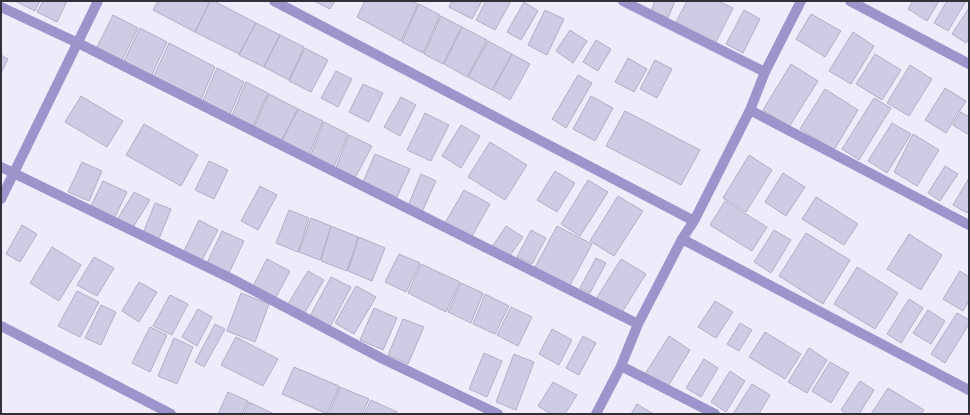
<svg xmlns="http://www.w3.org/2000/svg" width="970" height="415" viewBox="0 0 970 415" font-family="'Crimson Pro',serif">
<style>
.building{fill:#cecce4;stroke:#b1afc6}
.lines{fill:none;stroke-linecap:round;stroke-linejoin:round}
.street{stroke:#9b95cb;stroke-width:10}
</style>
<rect width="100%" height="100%" fill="#eeecfb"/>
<path class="building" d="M15,1h25l-5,10z
M43,1h24l-10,21 -20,-10z
M158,1h52l-15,31 -42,-22z
M210,1h4l42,22 -17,31 -44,-22z
M314,1h21l-5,8z
M365,1h48l5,3 -17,37 -44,-24z
M452,1h30l-10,18 -23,-12z
M486,1h25l-16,29 -19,-10z
M655,1h20l-7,17 -17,-7z
M687,1h31l15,7 -18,36 -40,-20z
M913,1h26l-12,20 -19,-12z
M947,1h19l-18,30 -14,-8z
M524,2l14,9 -17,29 -14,-8z
M419,4l21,11 -17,38 -21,-11z
M969,8v30l-3,5 -14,-9z
M545,10l19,9 -17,36 -19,-10z
M744,10l16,9 -17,34 -17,-9z
M811,14l30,17 -16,26 -29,-18z
M113,15l25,13 -17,34 -25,-13z
M441,16l21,11 -19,37 -19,-10z
M256,23l24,12 -16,32 -25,-12z
M462,27l25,13 -20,37 -23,-13z
M140,28l27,14 -16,35 -28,-14z
M570,30l17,11 -14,22 -17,-12z
M853,32l21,14 -23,38 -22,-13z
M280,35l24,12 -15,33 -25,-13z
M596,40l15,9 -13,22 -15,-9z
M488,41l24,13 -20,36 -24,-13z
M169,43l46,24 -15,35 -47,-24z
M305,48l23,12 -17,32 -22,-11z
M512,54l18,10 -20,36 -17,-10z
M875,54l26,16 -19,30 -26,-16z
M1,55l7,4 -7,14z
M628,58l19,11 -13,23 -19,-10z
M655,60l17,9 -15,29 -17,-9z
M791,64l27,17 -29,46 -26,-17z
M910,65l22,14 -23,37 -22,-13z
M217,68l27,14 -15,35 -27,-14z
M336,71l16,8 -14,28 -17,-9z
M578,75l14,8 -26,45 -14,-9z
M246,82l22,11 -16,35 -21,-10z
M363,84l20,9 -14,29 -20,-10z
M945,88l21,13 -20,32 -21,-13z
M825,89l33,21 -24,40 -34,-21z
M269,94l29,15 -18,34 -27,-14z
M81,96l42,25 -16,26 -42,-25z
M591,96l22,12 -18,33 -22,-12z
M401,97l15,8 -16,31 -16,-9z
M874,98l17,10 -32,52 -17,-11z
M298,109l25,12 -15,36 -27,-14z
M625,111l75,39 -19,35 -75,-39z
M961,112l8,5v18l-16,-10z
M425,113l24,12 -18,36 -24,-11z
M324,122l24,12 -15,35 -23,-12z
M892,123l19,11 -24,39 -19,-12z
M144,124l54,31 -17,31 -55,-31z
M461,125l19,11 -19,32 -19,-12z
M913,134l26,16 -22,36 -23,-14z
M349,135l23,11 -18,34 -19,-10z
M490,142l37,23 -22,35 -37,-23z
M375,154l35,15 -13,28 -34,-15z
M749,155l23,15 -26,42 -23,-14z
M209,161l19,9 -14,29 -19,-9z
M82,162l20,9 -13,30 -21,-9z
M945,166l13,8 -18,27 -12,-8z
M555,171l20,12 -18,29 -20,-12z
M783,173l22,14 -19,29 -21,-14z
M421,174l15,7 -14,31 -14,-6z
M969,178v31l-2,4 -14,-8z
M588,180l20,12 -28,44 -19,-12z
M103,181l24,11 -13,27 -24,-11z
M260,186l17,9 -19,35 -17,-9z
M464,190l26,14 -19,34 -26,-15z
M134,192l16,8 -18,29 -15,-9z
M618,196l25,15 -29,45 -24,-15z
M816,197l42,27 -14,21 -42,-26z
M725,201l42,26 -15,24 -42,-26z
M155,203l16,6 -12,30 -16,-6z
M289,210l20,8 -11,34 -22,-9z
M311,218l20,8 -11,34 -21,-8z
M199,220l19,10 -17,32 -18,-9z
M22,225l15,9 -17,28 -14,-8z
M331,226l27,11 -11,34 -26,-10z
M506,226l17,11 -14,20 -17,-10z
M557,226l35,18 -23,43 -35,-18z
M531,230l15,8 -14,26 -15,-7z
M774,230l17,10 -20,33 -17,-11z
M222,231l22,10 -15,32 -22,-10z
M806,233l44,27 -27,44 -44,-28z
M909,234l33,21 -21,35 -34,-21z
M359,237l26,11 -13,33 -24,-10z
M52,247l29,18 -22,36 -29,-18z
M399,254l21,9 -14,29 -21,-10z
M94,257l20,11 -17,28 -20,-11z
M596,258l10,5 -16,30 -10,-5z
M267,259l23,12 -15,28 -22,-13z
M621,259l25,15 -25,40 -25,-15z
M421,264l39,18 -14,30 -38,-19z
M857,267l41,26 -23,36 -41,-25z
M308,271l16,9 -20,34 -16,-10z
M960,271l9,6v24l-6,10 -20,-12z
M331,277l20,10 -21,40 -20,-11z
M139,282l18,10 -18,30 -17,-11z
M461,283l22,10 -12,30 -23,-11z
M356,286l20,11 -22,37 -19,-11z
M77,291l22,11 -19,35 -22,-11z
M241,293l28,11 -14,38 -28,-11z
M485,294l24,12 -14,28 -22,-10z
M170,295l18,9 -16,31 -19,-9z
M909,299l14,9 -22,35 -14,-9z
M715,301l18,11 -17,26 -18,-11z
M101,305l15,7 -15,33 -16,-7z
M511,307l21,10 -14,29 -21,-11z
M374,308l23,10 -14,32 -23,-10z
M198,309l14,8 -15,29 -15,-9z
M928,310l17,11 -14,23 -18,-11z
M957,313l12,7v4l-24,39 -14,-9z
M403,319l21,8 -16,37 -20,-9z
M740,323l12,7 -13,21 -12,-7z
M215,324l10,5 -21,38 -9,-5z
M150,327l17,8 -17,37 -18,-9z
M552,329l20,11 -13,25 -20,-11z
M765,332l36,22 -16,25 -36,-22z
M583,336l13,7 -17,32 -13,-7z
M669,336l21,14 -23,38 -22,-14z
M236,337l42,22 -15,27 -42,-21z
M174,338l19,9 -16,37 -19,-8z
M809,348l18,12 -20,33 -19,-11z
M484,353l18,8 -15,36 -18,-8z
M514,354l20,8 -18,48 -20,-8z
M704,359l14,9 -17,29 -15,-9z
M830,362l19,11 -18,30 -19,-12z
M294,367l45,19 -12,28 -45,-20z
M730,371l15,10 -19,31 -15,-10z
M860,381l14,9 -15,24h-12l-6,-4z
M553,382l24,13 -12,19h-14l-13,-8z
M752,384l18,11 -11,19h-26z
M340,387l29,12 -7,15h-33z
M888,388l36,22 -3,4h-50z
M228,392l20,9 -6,13h-24z
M371,400l26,12 -1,2h-32z
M249,402l25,12h-30z
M637,404l15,9v1h-21z"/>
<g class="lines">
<path class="street" d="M274,1l420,220
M623,1l142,71
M850,1l119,63
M1,7l77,36 560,281
M750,110l219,115
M1,167l231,112 151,80 115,55
M1,199l97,-198
M682,239l287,151
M1,326l170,88
M621,366l94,48
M596,414l25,-48 17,-42 44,-85 12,-18 56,-111 15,-38 36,-71"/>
</g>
<rect width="970" height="415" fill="none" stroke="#32313a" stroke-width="4"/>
</svg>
